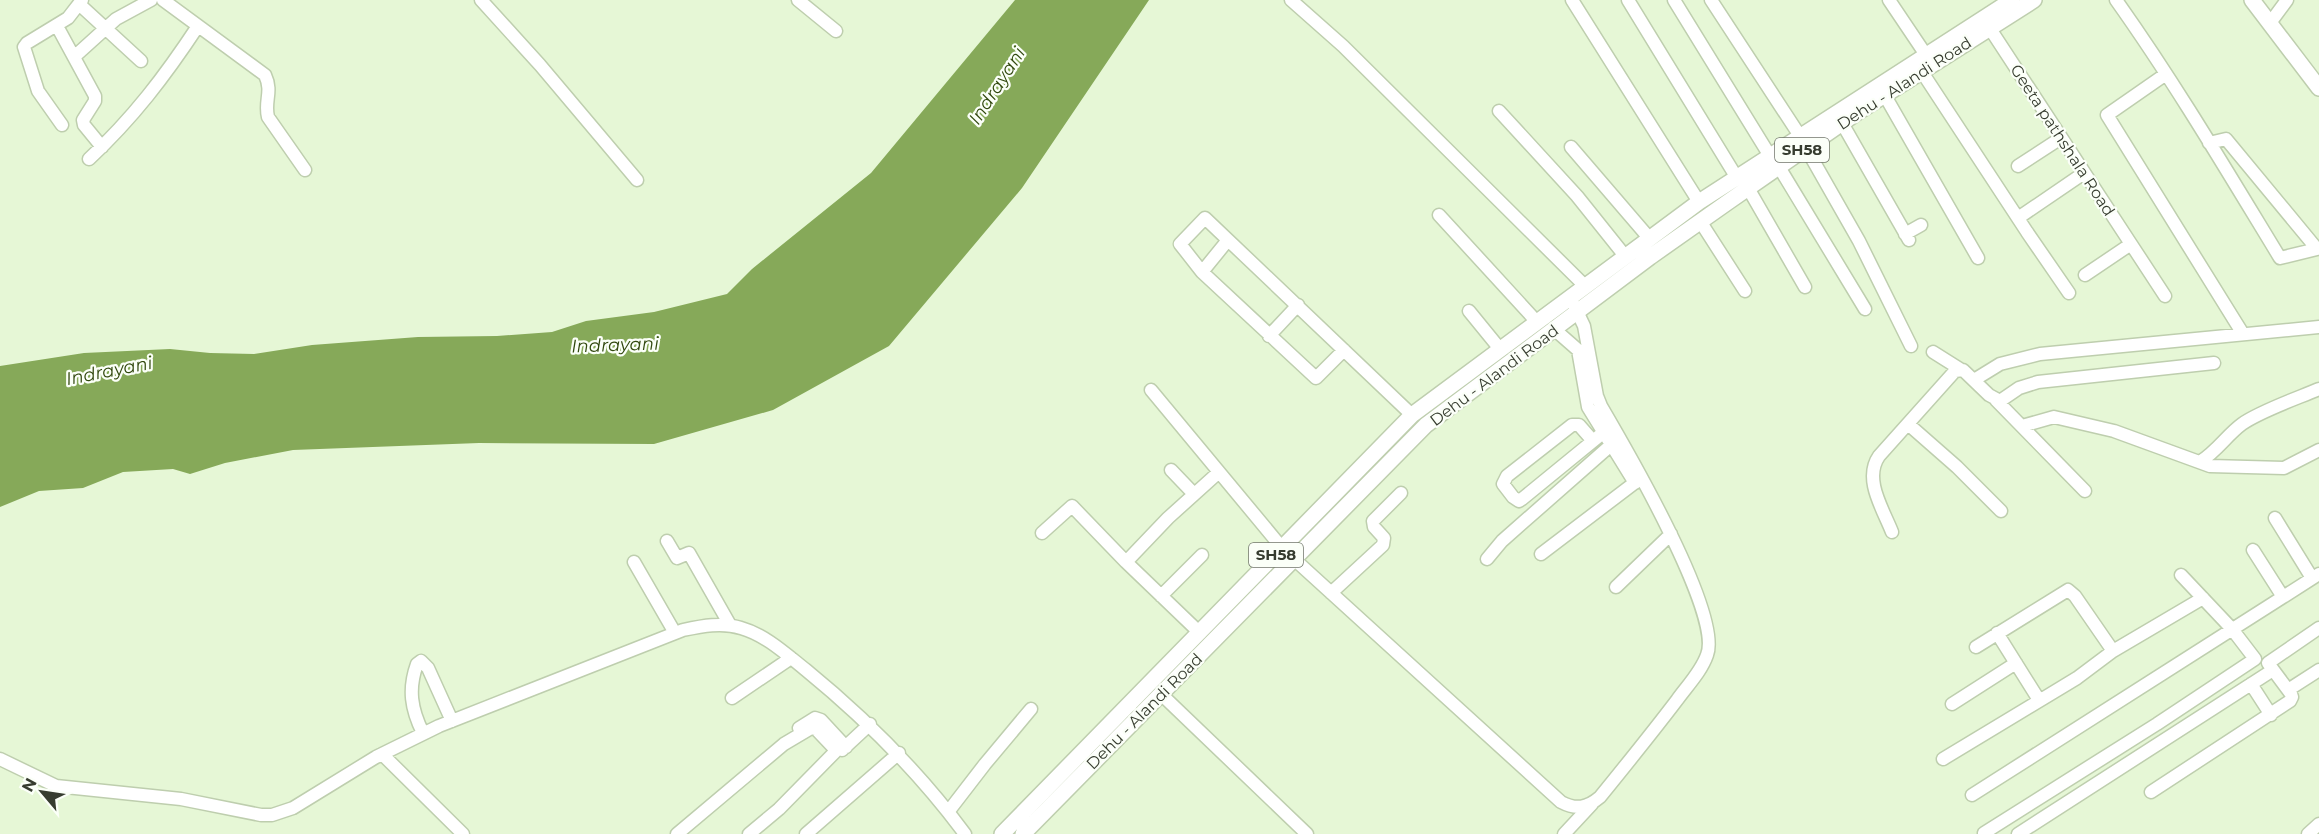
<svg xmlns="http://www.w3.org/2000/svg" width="2319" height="834" viewBox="0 0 2319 834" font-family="Montserrat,sans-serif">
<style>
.water{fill:#86a959}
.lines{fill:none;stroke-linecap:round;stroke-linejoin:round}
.minor-casing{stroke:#beceae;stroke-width:15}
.major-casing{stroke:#beceae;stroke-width:18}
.minor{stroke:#fff;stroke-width:12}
.major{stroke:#fff;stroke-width:15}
.labels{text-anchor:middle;stroke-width:4.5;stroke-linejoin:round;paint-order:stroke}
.shield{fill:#fbfff8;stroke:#71766b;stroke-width:1.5}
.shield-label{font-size:15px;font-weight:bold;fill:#363c2f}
.street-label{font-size:16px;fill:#363c2f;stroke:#fbfff8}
.water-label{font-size:18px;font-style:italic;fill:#31480e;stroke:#fbfff8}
</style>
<rect width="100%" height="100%" fill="#e6f7d6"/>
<path class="water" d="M1015,0h134l-127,188 -133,158 -116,64 -119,34 -175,-1 -186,7 -68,13 -35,11 -17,-5 -50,3 -40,16 -44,3 -39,16v-141l84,-13 86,-4 40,4 44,1 58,-9 106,-8 79,-1 55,-4 34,-11 68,-9 73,-18 25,-25 119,-96z"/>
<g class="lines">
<g class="minor-casing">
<path id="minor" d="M163,0l102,75c8,17 -1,26 3,42l37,53
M481,0l59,65 97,115
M798,0l38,31
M1291,0l52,46 243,241
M1572,0l127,202
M1628,0l109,178
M1674,0l96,156
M1711,0l89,136
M1889,0l37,55
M2116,0c59,83 111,171 164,258l37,-9 -91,-110 -17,4
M79,4l62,57
M1985,21l146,223 -46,31
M2270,23l17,-23
M57,26l38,70v5l-12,19 1,5 18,22
M74,57l42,-38 35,-19
M1922,72l105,160 42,61
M2166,74l-59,41 136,219
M1880,87l98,171
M1499,111l78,85 48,60
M1842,123l67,117
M62,125l-24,-34 -14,-44 3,-4 41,-25 14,-18
M1571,147l79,92
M1806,148l53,93 52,105
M89,159c44,-41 76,-83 109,-133
M2018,166l43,-28
M1779,167l86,142
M1748,188l57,99
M1439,215l98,107
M2018,218l66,-45
M1700,221l45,70
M1905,234l16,-9
M2131,244l34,52
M1202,272l26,-32
M1469,311l31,38
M1554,329l24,21 10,57 47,76
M1269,336l29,-31
M1344,350l-28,28 -114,-106 -22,-28 25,-26 207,197
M1933,352l27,17
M1974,380l26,-16 40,-10 279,-27
M1151,390l132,159 278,253c15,8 26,6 39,-5 26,-32 52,-64 77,-97 10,-14 24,-28 30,-45 16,-40 -82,-208 -106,-249l-4,-10 -13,-70 -10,-21
M1996,400l89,91
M1908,424l49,43 44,44
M2022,426l32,-9 60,14 96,35 74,2 35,-18
M1593,441l-14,-16h-7l-65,51 -4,8 10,13 6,4 3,-2 82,-67
M2201,461c16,-10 26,-26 41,-37 18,-13 56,-26 77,-35
M1171,470l23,24
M2275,518l37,60
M1892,532c-9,-23 -29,-53 -13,-76l76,-85 8,-1 26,25 11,6 19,-13 19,-6 176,-19
M1042,533l30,-27 54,56 74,71
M667,541l10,17 12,-5 41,72
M2253,550l30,47
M1541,554l100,-76
M1487,559l15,-18 109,-96
M634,562l41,71
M1126,562l42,-44 51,-46
M1616,587l55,-53
M1331,593l52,-48 1,-7 -10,-11 -1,-6 28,-28
M1161,596l41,-41
M1997,633l42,67
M1976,647l92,-57 7,6 38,55
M2251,684l20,31
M2288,690l31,-20
M1161,694l146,140
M732,698l59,-40
M1952,704l64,-41
M799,728l16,-10 6,2 25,27
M423,733c-12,-24 -15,-44 -6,-69l4,-3 7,7 24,53
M842,750l28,-26
M382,754l81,80
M0,759l56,27 125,13 80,16h11l21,-7 83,-51 63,-31 244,-96c19,-4 39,-8 58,-2 25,7 46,27 65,42 60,49 113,102 159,164
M1943,759l134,-81 36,-27 90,-53
M2151,792l139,-91 2,-4 -1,-3 -23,-31 51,-35
M1972,795l347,-221
M948,812l37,-48 46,-55
M1984,833l173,-109 98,-65 -23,-30 -51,-54
M677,834l107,-90 27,-16 5,1 19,20v3l-56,57 -30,25
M806,834l93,-81
M1564,834l28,-30
M2018,834l255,-164
M2308,834l11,-10"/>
</g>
<g class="major-casing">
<path id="major" d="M2252,0l67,88
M1002,834l410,-419 287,-213 313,-202
M1023,834l403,-409 224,-168 78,-55 127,-88 179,-114"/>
</g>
<use href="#minor" class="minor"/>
<use href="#major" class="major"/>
</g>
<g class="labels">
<g class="shield">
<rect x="1775" y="138" width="54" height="24" rx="4.5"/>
<rect x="1249" y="543" width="54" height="24" rx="4.5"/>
</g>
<g class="shield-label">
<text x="1802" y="155">SH58</text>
<text x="1276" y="560">SH58</text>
</g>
<g class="street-label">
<text transform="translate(1904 83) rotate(-33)" y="6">Dehu - Alandi Road</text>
<text transform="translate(2063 140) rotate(57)" y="6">Geeta pathshala Road</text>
<text transform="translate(1494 375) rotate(-37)" y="6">Dehu - Alandi Road</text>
<text transform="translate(1144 711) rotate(-45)" y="6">Dehu - Alandi Road</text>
</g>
<g class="water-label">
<text transform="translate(997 86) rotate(-57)" y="6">Indrayani</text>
<text transform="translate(615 345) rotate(-2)" y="6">Indrayani</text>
<text transform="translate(109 371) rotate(-11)" y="6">Indrayani</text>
</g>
</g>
<g transform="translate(42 792) rotate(299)" stroke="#fbfff8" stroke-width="4.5" paint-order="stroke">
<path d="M0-4.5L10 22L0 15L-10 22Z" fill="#363c2f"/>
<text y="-9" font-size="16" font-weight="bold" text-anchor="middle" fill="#363c2f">N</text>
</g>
</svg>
